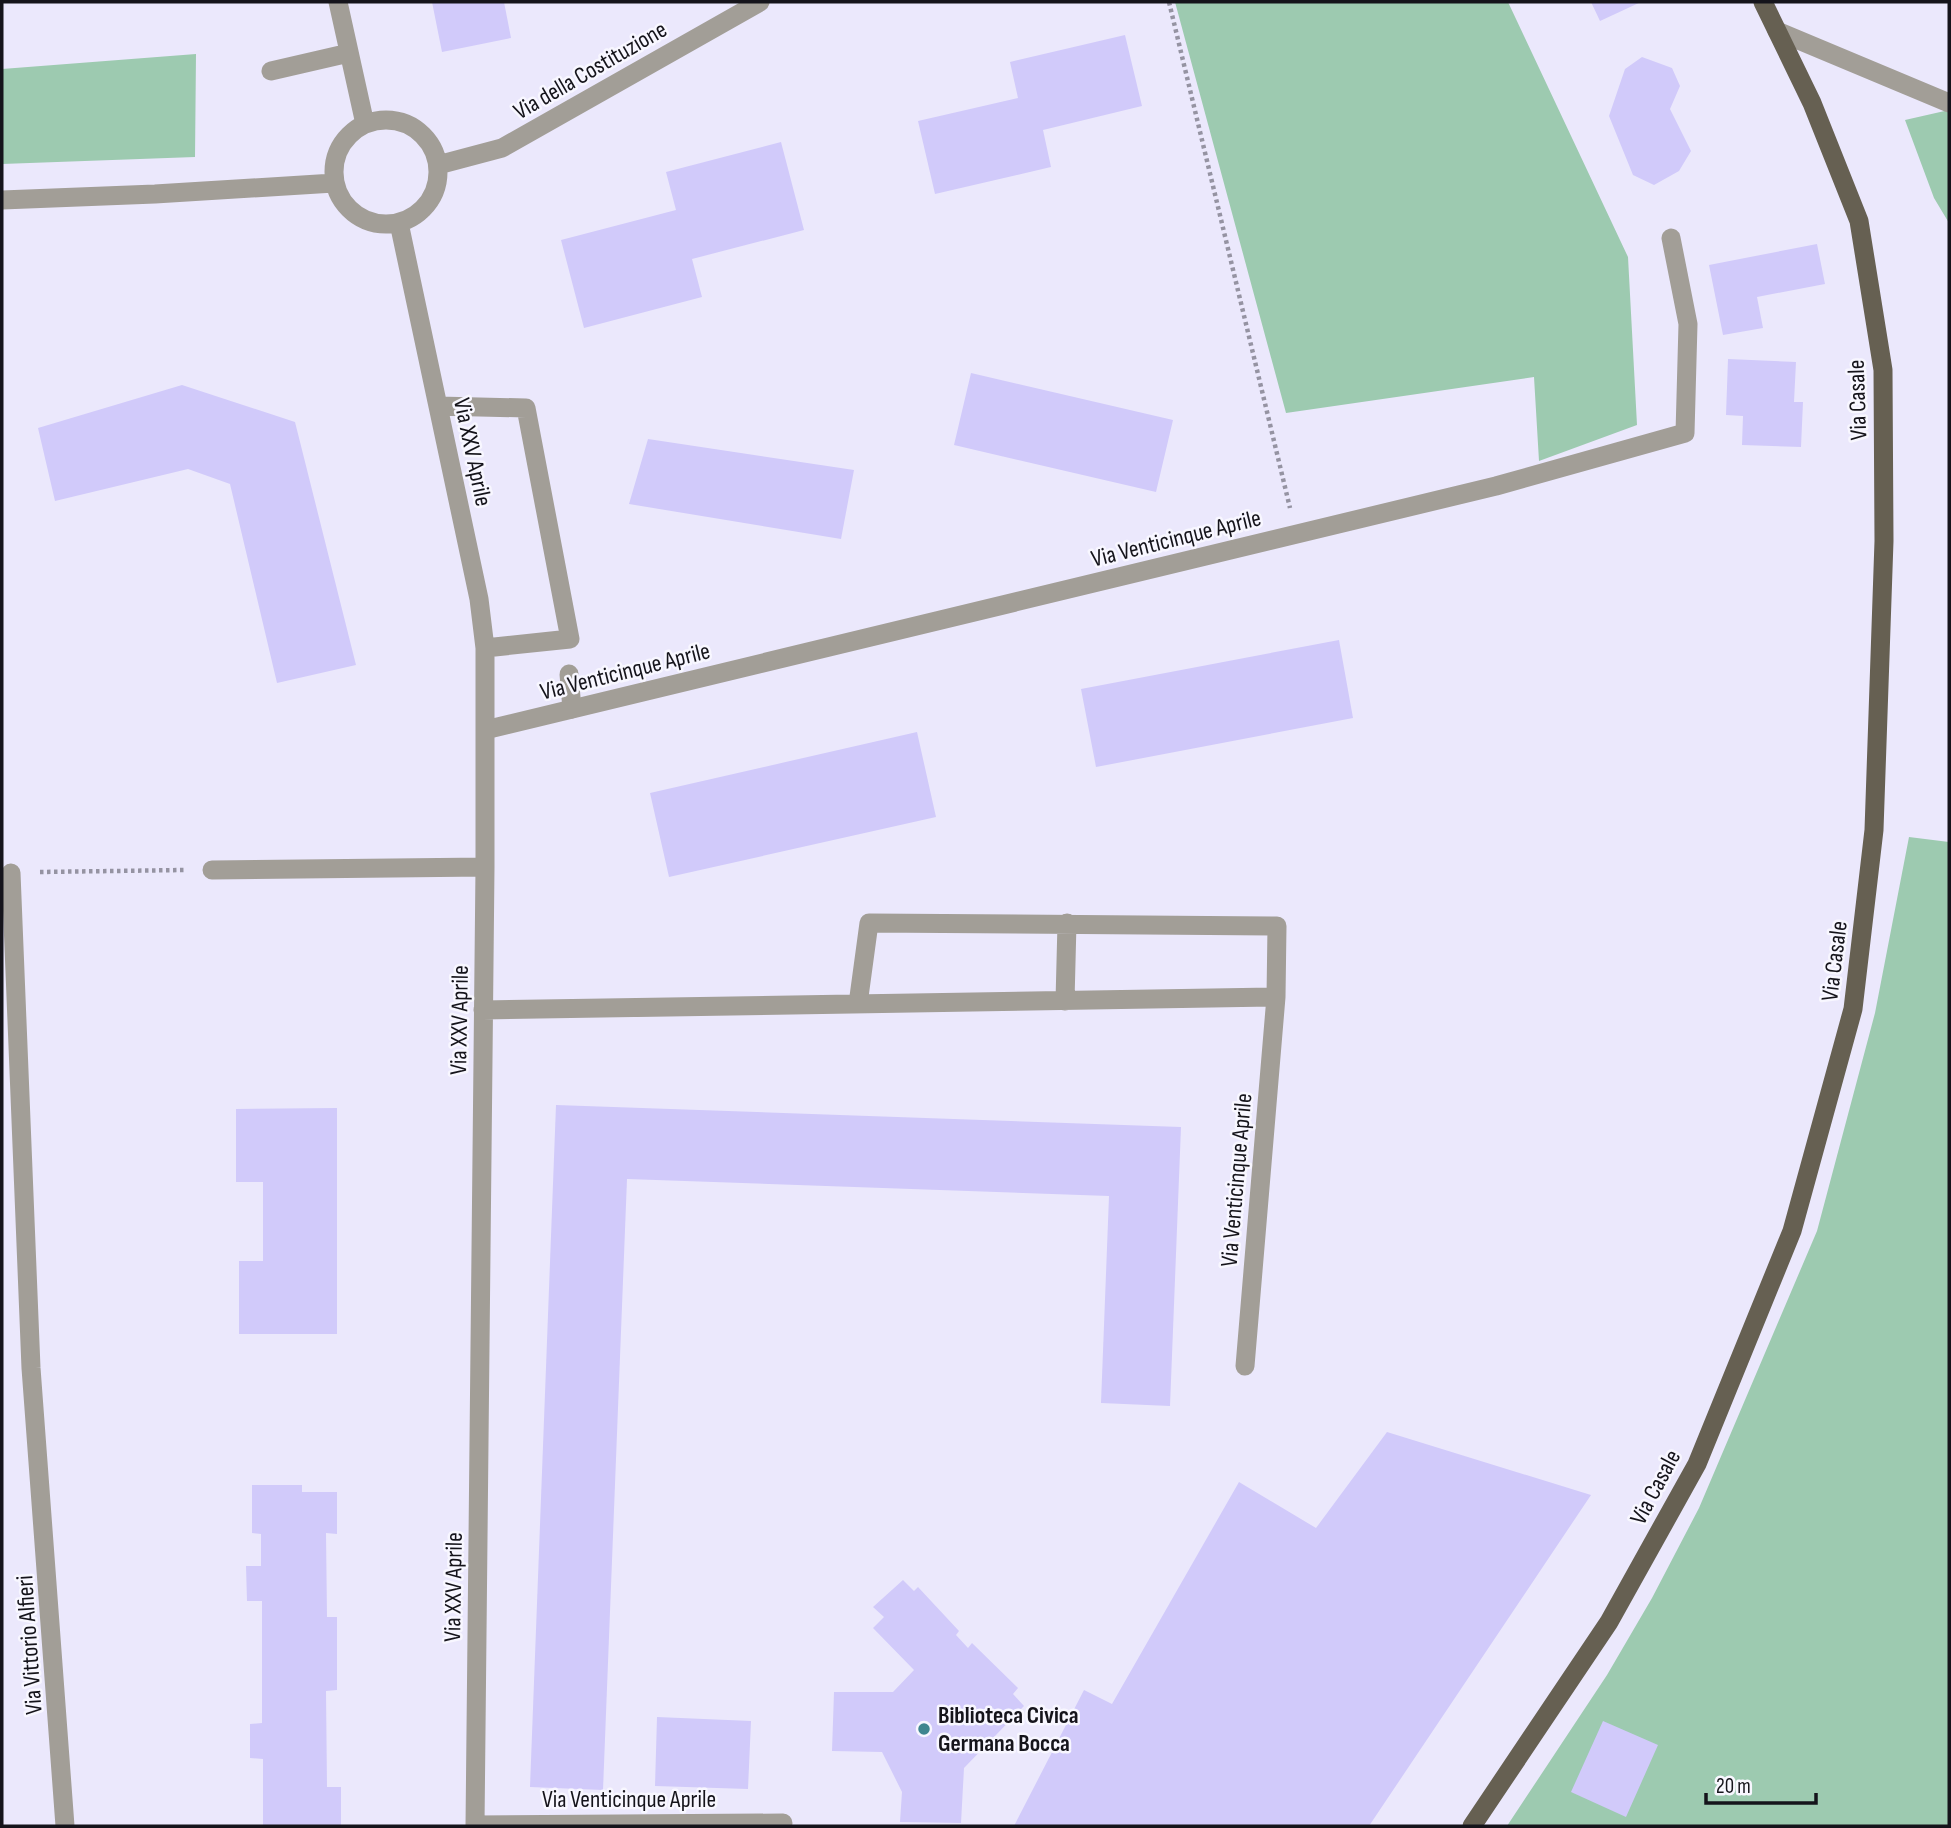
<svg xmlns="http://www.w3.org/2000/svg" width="1951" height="1828" viewBox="0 0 1951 1828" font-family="'Sofia Sans Condensed',sans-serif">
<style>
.green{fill:#9dcab0}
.building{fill:#d1cafa}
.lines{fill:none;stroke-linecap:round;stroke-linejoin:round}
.path{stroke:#9593a2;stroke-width:4.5;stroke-dasharray:3.5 3.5;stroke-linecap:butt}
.service{stroke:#a29e97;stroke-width:19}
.minor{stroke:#a29e97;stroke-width:19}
.primary{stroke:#666052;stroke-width:19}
.poi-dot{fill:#3f868f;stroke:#f8f7ff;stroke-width:2.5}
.labels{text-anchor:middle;stroke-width:5;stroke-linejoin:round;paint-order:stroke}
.street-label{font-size:24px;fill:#15141b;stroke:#f8f7ff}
.poi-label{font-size:24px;font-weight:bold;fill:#15141b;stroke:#f8f7ff;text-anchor:start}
</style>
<rect width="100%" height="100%" fill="#ebe8fc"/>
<path class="green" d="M1175,2h333l120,255 9,168 -98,36 -5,-84 -248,36z
M196,54l-1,103 -193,7v-95z
M1949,110v113l-15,-25 -29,-78z
M1909,837l40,5v984h-442l100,-151 45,-77 47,-90 118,-277 58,-218z"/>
<path class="building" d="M432,2h72l7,36 -69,14z
M1591,2h50l-41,19z
M1125,35l17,71 -99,24 8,37 -116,27 -17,-73 100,-23 -8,-36z
M1642,57l30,11 8,18 -10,23 21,42 -12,20 -25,14 -21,-10 -24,-59 16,-47z
M781,142l23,88 -112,29 10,38 -118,31 -23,-88 115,-30 -10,-38z
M1817,244l8,40 -68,13 6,31 -40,7 -14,-70z
M1728,359l68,3 -2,40h9l-2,45 -59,-2 1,-29 -17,-1z
M971,373l202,47 -17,72 -202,-47z
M182,385l113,37 61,243 -79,18 -47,-199 -42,-15 -133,32 -17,-73z
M648,439l206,31 -13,69 -212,-35z
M1339,640l14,78 -257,49 -15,-78z
M917,732l19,85 -267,60 -19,-84z
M556,1105l625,22 -11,279 -69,-3 8,-207 -482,-17 -24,611 -73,-3z
M337,1108v226h-98v-73h24v-79h-27v-73z
M1387,1432l204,63 -222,331h-355l70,-136 28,14 127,-222 77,46z
M252,1485h50v7h35v42l-11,-1 1,84h10v73l-11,1 1,96h14v39h-78v-67l-13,-1v-34l12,-1v-122h-15l-1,-35h15v-32l-9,-1z
M903,1580l11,11 4,-4 41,44 -3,4 12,13 4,-5 46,45 -5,6 11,12 -60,62 -3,55 -61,-1 2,-30 -20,-40 -50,-1 2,-59h59l21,-22 -41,-42 11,-11 -11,-10z
M657,1717l94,4 -3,68 -93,-3z
M1603,1721l55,24 -32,72 -55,-25z"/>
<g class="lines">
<path class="path" d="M1169,2l121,506
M40,872l145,-2"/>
<path class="service" d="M569,674l3,35"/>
<path class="minor" d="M338,2l27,122
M1777,31l172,72
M271,71l78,-18
M334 172a52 52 0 1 1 104 0a52 52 0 1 1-104 0Z
M438,165l64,-17 258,-146
M2,200l153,-6 179,-11
M399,223l80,376 6,49v219l-10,959
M438,406l88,2 44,231 -85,9
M485,730l1011,-244 189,-53 3,-109 -17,-86
M212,870l273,-3
M11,873l20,495 34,458
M1065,1001l2,-78
M858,1004l11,-81 408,3 -1,71
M483,1010l793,-13 -31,369
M475,1825l308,-2"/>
<path class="primary" d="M1472,1826l137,-204 88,-158 95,-233 61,-222 21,-179 10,-289 -1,-171 -24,-149 -47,-118 -49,-101"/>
</g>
<circle class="poi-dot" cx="924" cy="1729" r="7"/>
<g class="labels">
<g class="street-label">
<text transform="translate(590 70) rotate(-30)" y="8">Via della Costituzione</text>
<text transform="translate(1857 400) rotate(-92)" y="8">Via Casale</text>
<text transform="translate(473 452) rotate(78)" y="8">Via XXV Aprile</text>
<text transform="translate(1176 538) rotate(-14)" y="8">Via Venticinque Aprile</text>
<text transform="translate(625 671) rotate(-14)" y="8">Via Venticinque Aprile</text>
<text transform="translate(1834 961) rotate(-83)" y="8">Via Casale</text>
<text transform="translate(459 1020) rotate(-89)" y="8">Via XXV Aprile</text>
<text transform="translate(1236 1180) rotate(-85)" y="8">Via Venticinque Aprile</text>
<text transform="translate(1655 1487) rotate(-62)" y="8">Via Casale</text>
<text transform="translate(453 1587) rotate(-89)" y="8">Via XXV Aprile</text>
<text transform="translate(29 1645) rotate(-94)" y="8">Via Vittorio Alfieri</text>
<text x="629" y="1807">Via Venticinque Aprile</text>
</g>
<g class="poi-label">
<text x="938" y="1723">Biblioteca Civica<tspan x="938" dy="28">Germana Bocca</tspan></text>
</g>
</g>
<rect width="1951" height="1828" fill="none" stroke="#15141b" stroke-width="7"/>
<path d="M1706 1793v10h110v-10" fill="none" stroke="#15141b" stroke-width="3.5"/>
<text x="1716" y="1793" font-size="21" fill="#15141b" stroke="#f8f7ff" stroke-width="5" paint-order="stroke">20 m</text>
</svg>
